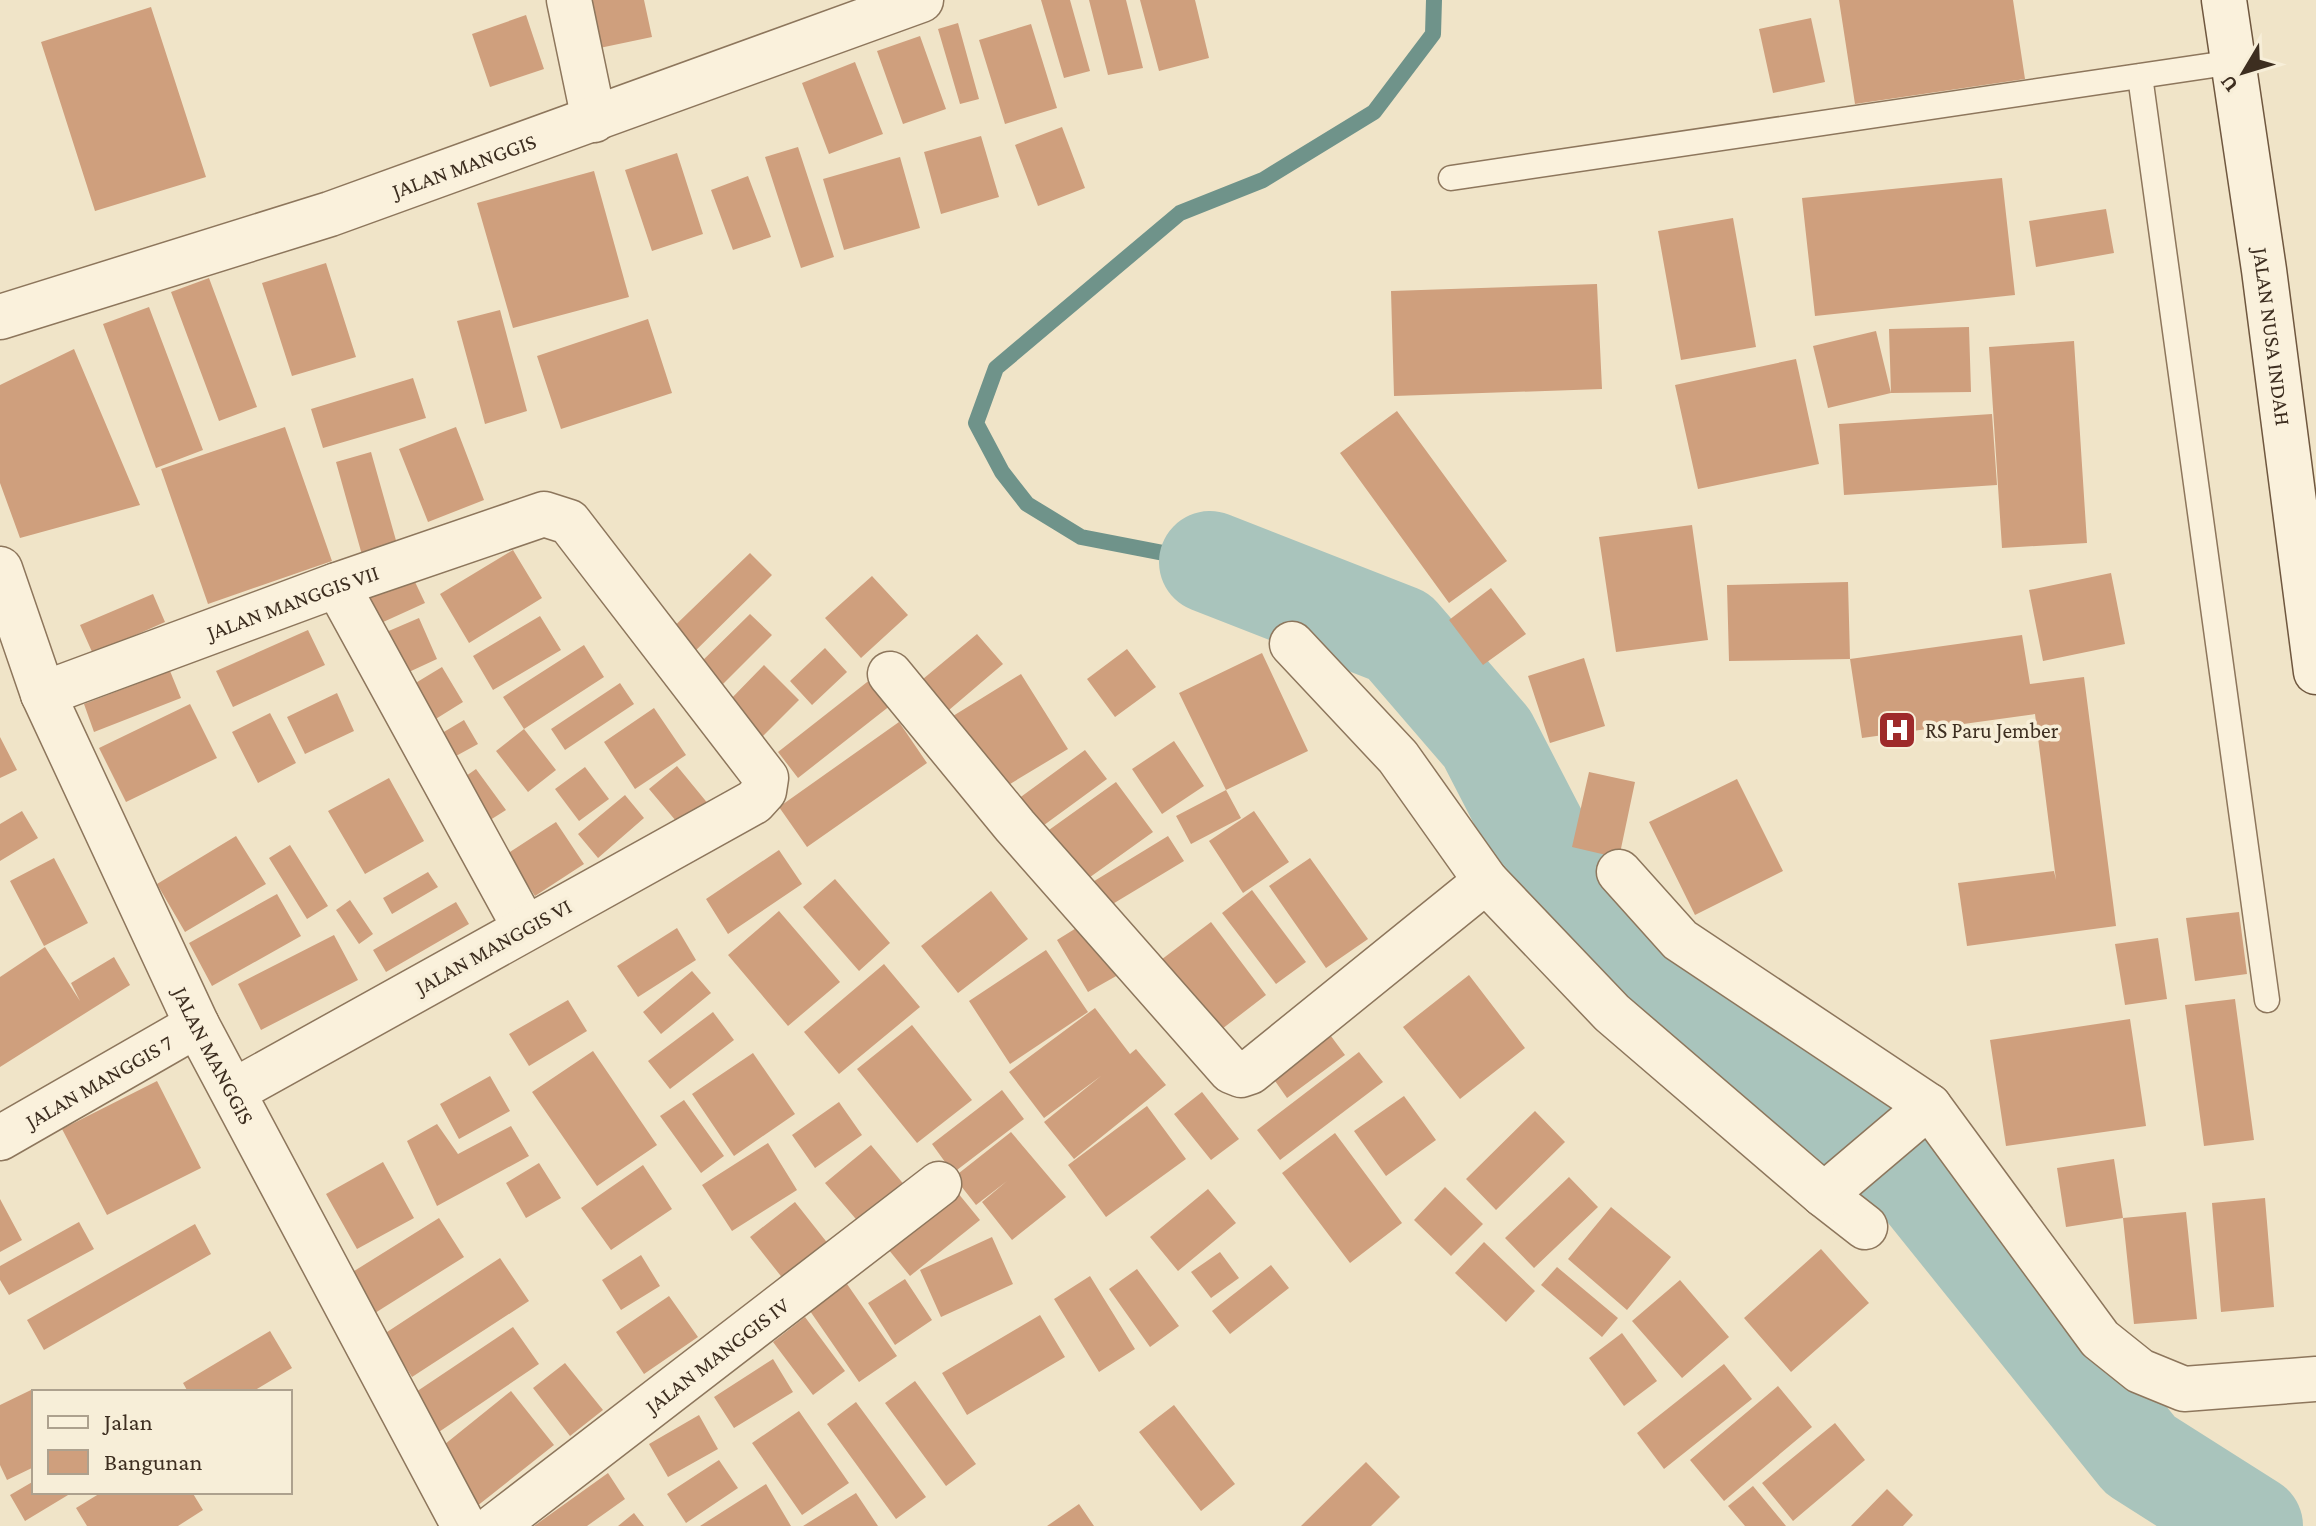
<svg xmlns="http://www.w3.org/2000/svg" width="2316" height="1526" viewBox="0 0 2316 1526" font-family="'Crimson Pro',serif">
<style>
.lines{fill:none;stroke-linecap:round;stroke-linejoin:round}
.stream{stroke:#6f938a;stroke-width:16}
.river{stroke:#a9c4bc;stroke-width:102}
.building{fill:#cf9f7d}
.lane-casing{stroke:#8d765c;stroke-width:27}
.street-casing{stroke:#8d765c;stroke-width:47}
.secondary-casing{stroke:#6f573f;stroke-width:47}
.lane{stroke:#faf1dc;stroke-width:24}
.street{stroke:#faf1dc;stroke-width:44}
.secondary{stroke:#faf1dc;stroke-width:44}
.labels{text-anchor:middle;stroke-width:7;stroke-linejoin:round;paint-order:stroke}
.street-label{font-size:22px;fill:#3d2e20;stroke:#f7eed8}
.poi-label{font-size:22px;fill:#3d2e20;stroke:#f7eed8;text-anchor:start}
</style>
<rect width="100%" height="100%" fill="#f0e4c8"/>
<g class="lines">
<path class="stream" d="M1210,562l-129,-25 -54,-33 -25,-32 -26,-49 20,-55 184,-155 83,-33 111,-68 59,-78 1,-34"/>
<path class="river" d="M1210,562l189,74 88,102 63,122 99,119 169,140 97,56 225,280 112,71"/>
</g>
<path class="building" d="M578,0h66l8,37 -62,13z
M1041,0h29l20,71 -26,7z
M1089,0h37l17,68 -35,7z
M1140,0h55l14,58 -50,13z
M1839,0h174l12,79 -170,25z
M151,7l55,170 -111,34 -54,-169z
M526,15l18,54 -54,18 -18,-53z
M1811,18l14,64 -52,11 -14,-64z
M958,23l21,76 -19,5 -22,-75z
M1031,24l26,84 -52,16 -26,-84z
M920,36l26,73 -43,15 -26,-73z
M855,62l28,72 -54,20 -27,-71z
M1062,127l23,61 -47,18 -23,-61z
M981,136l18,61 -58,17 -17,-62z
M798,147l36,110 -33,11 -36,-111z
M677,153l26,81 -51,17 -27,-81z
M900,157l20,71 -76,22 -21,-71z
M594,171l35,126 -116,31 -36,-125z
M748,176l23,61 -38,13 -22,-60z
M2002,178l13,117 -200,21 -13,-118z
M2106,209l8,44 -78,14 -7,-46z
M1733,218l23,129 -75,13 -23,-129z
M326,263l30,94 -64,19 -30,-93z
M209,278l48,129 -38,14 -48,-129z
M1597,284l5,105 -208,7 -3,-105z
M149,307l54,143 -47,18 -53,-144z
M500,310l27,101 -42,13 -28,-103z
M648,319l24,74 -111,36 -24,-73z
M1969,327l2,65 -80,1 -2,-64z
M1876,331l15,62 -63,15 -15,-62z
M2074,341l13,202 -85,5 -13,-201z
M74,349l66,156 -120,33 -20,-55v-98z
M1796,359l23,105 -121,25 -23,-104z
M413,378l13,40 -103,30 -12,-39z
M1397,411l110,150 -58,42 -109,-150z
M1992,414l5,71 -153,10 -5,-71z
M285,427l47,134 -124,43 -47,-135z
M456,427l28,73 -56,22 -29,-73z
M371,452l26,92 -35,11 -26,-93z
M1692,525l16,115 -92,12 -17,-115z
M513,550l29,48 -73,45 -29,-49z
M750,553l22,22 -90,89 -23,-23z
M407,565l18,38 -55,25 -17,-39z
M2111,573l14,71 -82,17 -14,-71z
M872,576l36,39 -47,43 -36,-40z
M1848,582l2,77 -121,2 -2,-76z
M1491,588l35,46 -43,31 -34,-45z
M153,594l12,28 -72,32 -13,-29z
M750,614l22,21 -55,55 -22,-22z
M540,616l21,34 -68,40 -20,-34z
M419,618l18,41 -41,19 -19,-42z
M308,630l17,35 -92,42 -17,-36z
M977,634l26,30 -54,46 -26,-31z
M2022,635l8,49 54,-7 32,249 -149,20 -9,-63 96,-12 2,9 -21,-166 -173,24 -12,-79z
M584,645l20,32 -80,52 -21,-32z
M825,648l22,24 -35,33 -22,-24z
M1127,649l29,38 -41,30 -28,-38z
M1262,653l46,98 -82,39 -47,-97z
M1584,658l21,68 -55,17 -22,-67z
M764,665l35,35 -38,38 -34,-35z
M442,667l21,35 -37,23 -22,-35z
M170,671l11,27 -87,34 -10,-28z
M1021,674l47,75 -68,41 -47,-74z
M871,679l20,26 -93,73 -20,-26z
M620,683l14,21 -69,46 -14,-21z
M337,693l17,38 -49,23 -18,-37z
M190,704l27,54 -91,44 -27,-54z
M654,708l32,47 -51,34 -31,-47z
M270,713l26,50 -38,20 -26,-51z
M464,720l14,24 -33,18 -13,-23z
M899,722l28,41 -120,84 -28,-40z
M524,729l32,41 -28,22 -32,-41z
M0,737l17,33 -17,8z
M1174,741l30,45 -42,28 -30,-45z
M1085,750l22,29 -67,49 -22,-29z
M677,766l37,45 -27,23 -38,-45z
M585,767l24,32 -30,22 -24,-32z
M476,769l30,41 -19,12 -28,-41z
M1589,772l46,10 -16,76 -47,-11z
M389,778l35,63 -59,33 -37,-63z
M1737,779l46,92 -88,44 -46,-93z
M1116,782l37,50 -74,53 -37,-50z
M1226,790l15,28 -50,26 -15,-28z
M625,795l19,23 -46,40 -20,-24z
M22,811l16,27 -38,23v-37z
M1254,811l35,51 -46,31 -34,-52z
M556,822l28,42 -49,32 -28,-42z
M236,836l30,48 -81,48 -28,-48z
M1168,836l16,25 -78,47 -15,-25z
M290,845l38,61 -21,13 -38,-61z
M779,850l23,34 -74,50 -22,-35z
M54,858l34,65 -44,23 -34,-65z
M1310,858l58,81 -42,29 -57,-82z
M428,872l10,15 -46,27 -9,-16z
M835,879l55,64 -31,28 -56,-64z
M1252,890l54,72 -30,22 -54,-71z
M991,891l37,48 -70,54 -37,-47z
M277,894l24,42 -89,50 -23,-43z
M350,900l23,34 -14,10 -23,-34z
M456,902l13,22 -83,48 -13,-22z
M779,911l61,71 -52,44 -60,-71z
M2239,912l8,62 -52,7 -9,-63z
M1086,922l32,53 -30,17 -31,-52z
M1211,922l55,73 -57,44 -56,-73z
M677,928l19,32 -58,37 -21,-31z
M334,935l24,45 -97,50 -23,-46z
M2158,938l9,61 -42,6 -10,-61z
M45,947l35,54 -9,-18 43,-26 16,28 -130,82v-90z
M1046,950l42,62 -78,52 -41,-63z
M884,964l36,43 -81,67 -35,-42z
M692,971l19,22 -50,41 -18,-22z
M1469,975l56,73 -65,51 -57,-72z
M2235,999l19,141 -50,6 -19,-141z
M568,1000l19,31 -58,35 -20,-32z
M1095,1008l35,46 6,-5 30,36 -92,74 -30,-37 57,-46 -57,42 -35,-46z
M713,1012l21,28 -64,49 -22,-28z
M2130,1019l16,107 -140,20 -16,-106z
M912,1025l60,75 -55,43 -60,-74z
M1325,1028l20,27 -58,43 -19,-27z
M593,1051l64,94 -60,41 -65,-94z
M1359,1052l24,30 -103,78 -23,-30z
M753,1053l42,61 -61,42 -42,-62z
M490,1076l20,35 -51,28 -19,-35z
M157,1081l44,87 -94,47 -45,-86z
M1002,1090l22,29 -71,54 -21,-29z
M1202,1092l37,47 -28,21 -37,-46z
M1404,1096l32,44 -50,36 -32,-45z
M684,1100l40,56 -23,17 -41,-57z
M839,1102l23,33 -47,33 -23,-33z
M1147,1106l39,53 -80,58 -38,-52z
M1535,1111l30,31 -69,68 -30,-31z
M437,1124l21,30 53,-28 18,30 -92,50 -30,-65z
M1011,1132l55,65 -54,43 -30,-38 25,-21 -31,24 -22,-28z
M1335,1133l67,90 -52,40 -68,-90z
M768,1143l29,47 -65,41 -30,-46z
M871,1145l35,42 -45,38 -36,-42z
M2114,1159l9,59 -57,9 -9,-59z
M383,1162l31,56 -57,31 -31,-55z
M539,1163l22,35 -35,20 -20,-35z
M643,1165l29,44 -61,41 -30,-42z
M1569,1177l29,30 -64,61 -29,-30z
M953,1187l27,33 -70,56 -26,-32z
M1445,1187l38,37 -32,32 -37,-36z
M1208,1189l28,34 -58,48 -28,-34z
M2265,1198l9,109 -53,5 -9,-109z
M0,1199l22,41 -22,12z
M795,1202l34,43 -45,35 -34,-43z
M1611,1207l60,50 -44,53 -59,-51z
M2186,1212l11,107 -63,5 -11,-106z
M439,1218l25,39 -89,56 -24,-40z
M79,1222l15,27 -85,46 -9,-15v-14z
M195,1224l16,30 -167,96 -17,-30z
M992,1237l21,47 -72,33 -21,-47z
M1484,1242l51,49 -29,31 -51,-49z
M1821,1249l48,54 -78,69 -47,-54z
M1220,1252l19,26 -28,20 -20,-26z
M641,1255l19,31 -39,24 -19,-30z
M500,1258l29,43 -117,76 -28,-43z
M1271,1265l18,23 -59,46 -18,-23z
M1557,1267l61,51 -16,19 -61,-52z
M1137,1269l42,57 -29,21 -41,-58z
M1090,1276l45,73 -36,23 -45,-73z
M905,1279l27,41 -37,25 -27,-42z
M1680,1280l49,57 -47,41 -50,-57z
M847,1284l50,72 -38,26 -49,-71z
M669,1296l29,41 -54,37 -28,-42z
M1040,1315l25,42 -98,58 -25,-42z
M805,1317l40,54 -32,24 -40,-53z
M513,1327l26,37 -106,72 -26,-38z
M270,1331l22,37 -40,24h-64l-5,-9z
M1622,1333l35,48 -33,25 -35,-48z
M773,1359l20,33 -59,36 -20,-31z
M565,1363l38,47 -33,26 -37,-48z
M1724,1364l28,35 -88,70 -27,-36z
M915,1381l61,83 -30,22 -61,-83z
M1778,1386l34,41 -88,74 -34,-41z
M31,1390l3,7v70l-27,13 -7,-15v-60z
M511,1391l43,54 -87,69 -43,-53z
M856,1402l70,95 -30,22 -69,-95z
M1174,1405l61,79 -34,27 -62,-79z
M799,1411l50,72 -47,32 -50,-72z
M699,1415l19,34 -50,28 -19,-33z
M1835,1423l30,37 -72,61 -31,-38z
M719,1460l19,28 -52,35 -19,-29z
M1366,1462l34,35 -29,29h-70z
M608,1473l17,26 -38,27h-53z
M34,1481v11h39l-48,29 -15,-26z
M766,1484l25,42h-91z
M1753,1486l33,40h-41l-17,-20z
M1887,1489l26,26 -10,11h-52z
M102,1492h90l11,18 -25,16h-91l-11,-18z
M856,1493l22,33h-75z
M1079,1504l15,22h-47z
M634,1513l10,13h-26z"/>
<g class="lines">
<g class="lane-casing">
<path id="lane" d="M2140,76l127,924
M1451,178l783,-116"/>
</g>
<g class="street-casing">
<g id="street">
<path d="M569,0l25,120"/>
<path id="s1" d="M0,317l330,-103 591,-214"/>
<path id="s2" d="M0,569l43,125 154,331 267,501"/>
<path d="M337,585l188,343"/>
<path d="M1292,644l106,113 88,124 126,132 212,182 41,32"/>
<path d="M890,674l125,152 216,245 10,4 9,-3 236,-191"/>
<path id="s3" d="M43,694l294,-109 207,-71 25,8 197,256 -2,13 -10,11 -520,289"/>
<path d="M1619,872l61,68 249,166 171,233 40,32 44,18 132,-10"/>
<path id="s4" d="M0,1138l197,-113"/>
<path d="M1824,1195l105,-89"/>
<path id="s5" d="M495,1526l444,-342"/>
</g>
</g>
<g class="secondary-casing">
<g id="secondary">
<path id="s6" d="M2224,0l40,270 52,402"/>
</g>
</g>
<use href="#lane" class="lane"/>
<use href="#street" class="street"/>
<use href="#secondary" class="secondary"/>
</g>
<defs>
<g id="hospital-square" transform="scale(2)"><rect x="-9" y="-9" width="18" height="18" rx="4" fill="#9e2a2b" stroke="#f7eed8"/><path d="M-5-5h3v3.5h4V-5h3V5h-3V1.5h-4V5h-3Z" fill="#fff"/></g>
</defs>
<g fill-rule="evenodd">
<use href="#hospital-square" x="1897" y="730"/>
</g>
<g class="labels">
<g class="street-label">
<text dy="8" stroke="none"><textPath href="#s1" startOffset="488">JALAN MANGGIS</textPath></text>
<text dy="8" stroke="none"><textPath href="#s6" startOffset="340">JALAN NUSA INDAH</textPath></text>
<text dy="8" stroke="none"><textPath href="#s3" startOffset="266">JALAN MANGGIS VII</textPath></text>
<text transform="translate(493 946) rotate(-29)" y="8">JALAN MANGGIS VI</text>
<text dy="8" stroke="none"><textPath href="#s2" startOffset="532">JALAN MANGGIS</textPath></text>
<text dy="8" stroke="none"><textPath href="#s4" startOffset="114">JALAN MANGGIS 7</textPath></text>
<text dy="8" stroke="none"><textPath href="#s5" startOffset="280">JALAN MANGGIS IV</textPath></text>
</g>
<g class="poi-label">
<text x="1925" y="738">RS Paru Jember</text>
</g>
</g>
<rect x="32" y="1390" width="260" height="104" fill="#f7eed8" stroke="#ada18e" stroke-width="2"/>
<rect x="48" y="1416" width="40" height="12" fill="#faf1dc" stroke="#ada18e" stroke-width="2"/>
<text x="104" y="1430" font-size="24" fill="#3d2e20">Jalan</text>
<rect x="48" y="1450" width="40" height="24" fill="#cf9f7d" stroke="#ada18e" stroke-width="2"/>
<text x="104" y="1470" font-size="24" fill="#3d2e20">Bangunan</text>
<g transform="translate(2244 72) rotate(232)" stroke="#f7eed8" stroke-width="6" paint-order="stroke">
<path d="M0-6L14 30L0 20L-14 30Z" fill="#3d2e20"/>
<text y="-12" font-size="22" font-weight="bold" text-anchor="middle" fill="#3d2e20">U</text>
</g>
</svg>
